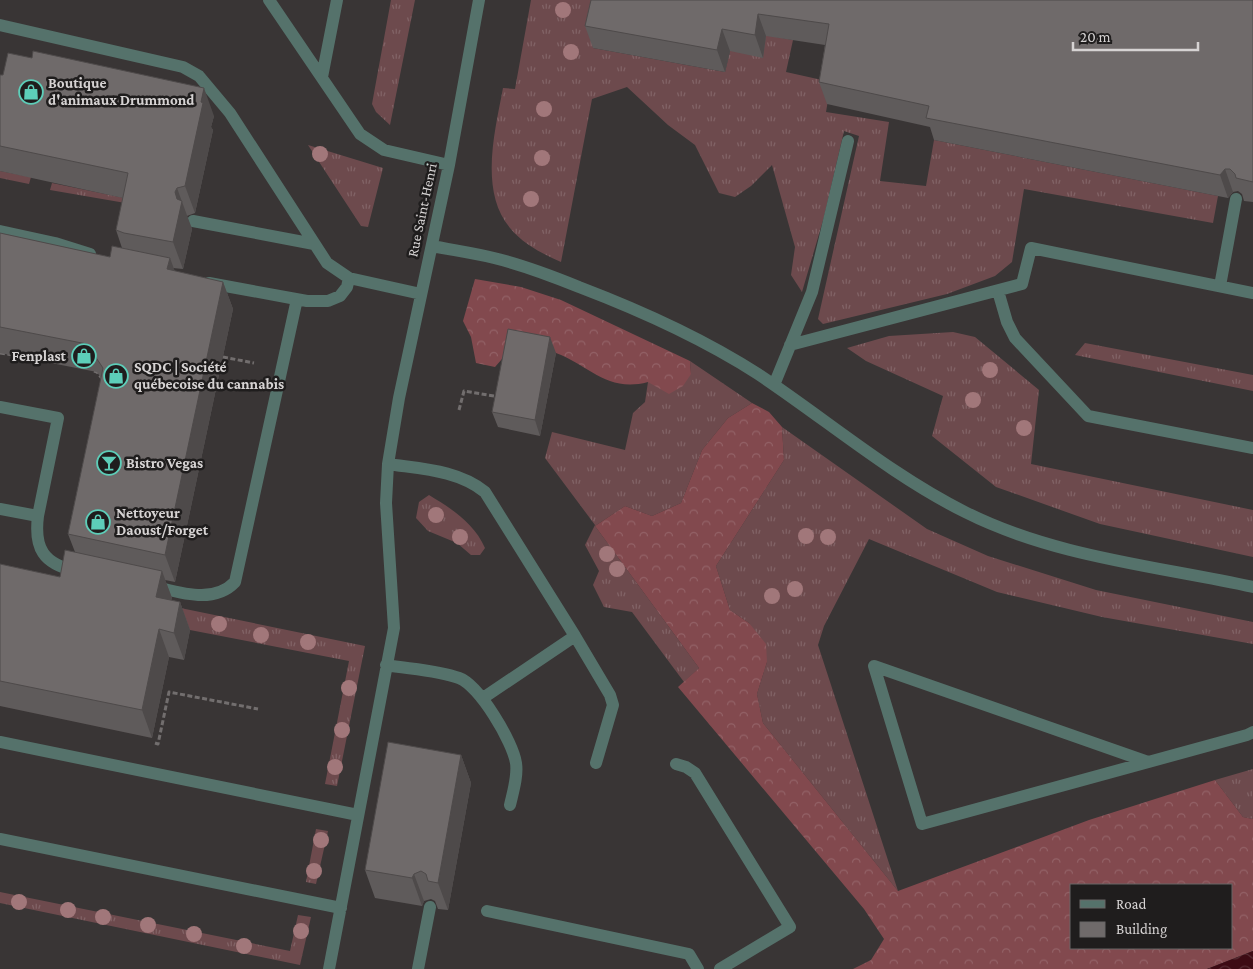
<svg xmlns="http://www.w3.org/2000/svg" width="1253" height="969" viewBox="0 0 1253 969" font-family="'Crimson Pro',serif">
<style>
.grass{fill:url(#grass-tufts)}
.forest{fill:url(#forest-crowns);fill-rule:evenodd}
.water{fill:url(#water-waves)}
.lines{fill:none;stroke-linecap:round;stroke-linejoin:round}
.path{stroke:#726e6e;stroke-width:3;stroke-dasharray:5 2.5;stroke-linecap:butt}
.minor{stroke:#55726b;stroke-width:12}
.tree{fill:#a1777a}
.wall{fill:#5f5b5b}
.shaded-wall{fill:#4e4a4a}
.building{fill:#6f6a6a;stroke:#4e4a4a}
.labels{text-anchor:middle;stroke-width:5;stroke-linejoin:round;paint-order:stroke}
.poi-label{font-size:15px;font-weight:bold;fill:#d6d3d3;stroke:#1f1d1d;text-anchor:start}
.street-label{font-size:15px;fill:#d6d3d3;stroke:#1f1d1d}
</style>
<defs>
<pattern id="grass-tufts" width="24" height="20" patternUnits="userSpaceOnUse" patternTransform="scale(1.25)"><rect width="24" height="20" fill="#6d4a4d"/><path d="M3 7l-1-3M5 7V3M7 7l1-3M15 17l-1-3M17 17v-4M19 17l1-3" fill="none" stroke="#816366"/></pattern>
<pattern id="forest-crowns" width="20" height="18" patternUnits="userSpaceOnUse" patternTransform="scale(1.25)"><rect width="20" height="18" fill="#82494e"/><path d="M2 6a3 3 0 1 1 6 0M12 15a3 3 0 1 1 6 0" fill="none" stroke="#936267"/></pattern>
<pattern id="water-waves" width="16" height="10" patternUnits="userSpaceOnUse" patternTransform="scale(1.25)"><rect width="16" height="10" fill="#3d0b14"/><path d="M0 5q4-4 8 0t8 0" fill="none" stroke="#582e35"/></pattern>
</defs>
<rect width="100%" height="100%" fill="#393535"/>
<path class="grass" d="M391,0h24l-25,125 -14,-13 -4,-8z
M531,0h72l-10,48 132,24 5,-21 36,-16 27,5 -7,32 45,10 -5,30 63,10 -9,59 46,5 8,-46 284,56 -5,27 -189,-34 -12,73 -17,14 -48,18 -124,30 -5,-5 41,-183 -15,-5 -20,86 -22,75 -11,-17 4,-28 -23,-82 -21,21 -16,11 -16,-4 -24,-48 -27,-20 -41,-38 -35,12 -31,163c-18,-8 -38,-18 -51,-34 -31,-37 -15,-97 -7,-140l12,1z
M308,145l75,23 -15,59 -7,-1z
M0,171l31,6 -2,7 -29,-6z
M52,183l87,18 -2,4 -87,-15z
M953,332l22,5 64,53 -8,74 222,46v47l-153,-33 -104,-37 -64,-51 11,-40 -77,-35 -19,-13 42,-12z
M1085,343l168,32v16l-178,-36z
M690,361l62,42 -24,15 -26,32 -21,53 -29,13 -27,-10 -30,20 104,142 -15,14 -52,-70 -28,-5 -11,-22 6,-14 -14,-26 10,-20 -50,-67 7,-26 73,18 8,-37 12,-11 3,-20 43,-8z
M782,427l145,102 61,27 108,34 157,32v22l-151,-27 -105,-25 -128,-53 -45,87 -6,19 80,246 -135,-168 -6,-29 10,-32 -18,-39 -19,-13 -14,-44 68,-106z
M429,495c23,14 45,28 56,53l-5,7h-9l-14,-12 -29,-12 -12,-13 3,-16z
M0,571l365,75 -28,140 -12,-2 24,-123 -159,-31z
M1253,769v50l-10,-2 -28,-37z
M316,829l12,2 -12,53 -10,-2z
M0,892l290,59 8,-36 13,2 -11,48 -300,-62z"/>
<path class="forest" d="M475,279l46,8 40,13 129,61 1,13 -8,12 -14,8 -21,-12c-41,11 -59,-17 -92,-29 -13,-5 -28,-6 -42,-8l-19,22 -19,-4 -5,-26 -8,-16z
M752,403l17,9 13,15 2,33 -68,106 14,44 19,13 17,21 1,18 -10,32 6,29 135,168 191,-71 126,-40 28,37 10,2v132l-46,18h-354l18,-9 13,-21 -20,-30 -186,-222 21,-19 -104,-142 30,-20 27,10 29,-13 21,-53 26,-32zM1072,885h160v63h-160z"/>
<path class="water" d="M1253,951v18h-46z"/>
<g class="lines">
<path class="path" d="M0,353l14,2
M223,357l31,6
M94,371l3,1 6,8
M459,410l5,-19 30,5
M155,743l3,1 11,-52 89,17"/>
<path class="minor" d="M269,0l91,134 24,16 65,15
M0,25l183,42 16,9 31,37 97,150 22,15 72,16
M322,77l15,-77
M193,221l121,23
M0,231l55,12 35,11
M432,246c20,4 41,7 62,12 29,7 58,18 85,29 63,24 123,51 179,87 69,46 133,101 207,138 89,45 192,54 288,75
M209,283l98,18h21l12,-5 7,-9 2,-9
M1220,286l16,-87
M998,291l9,31 8,16 73,78 165,32
M790,345l232,-61 9,-36 222,45
M774,385l38,-93 36,-151
M0,407l58,11 -20,98 -38,-7
M388,464c33,5 70,6 97,28l90,144
M38,516c-4,32 5,48 38,55
M152,586c27,6 61,19 83,-4l62,-283
M386,665c23,4 51,5 73,13 20,7 54,64 57,85 2,13 -3,29 -6,42
M483,698l92,-62 35,59 3,10 -17,58
M0,742l358,73
M1148,762l-274,-96 48,158 325,-89 6,-3
M676,764l10,3 9,6 95,154 -70,42
M0,839l341,69
M487,911l202,43 9,15
M329,969l65,-341 -8,-125 2,-39 11,-66 50,-233 30,-165
M418,969l12,-62"/>
</g>
<g class="tree">
<circle cx="563" cy="10" r="8"/>
<circle cx="571" cy="52" r="8"/>
<circle cx="544" cy="109" r="8"/>
<circle cx="320" cy="154" r="8"/>
<circle cx="542" cy="158" r="8"/>
<circle cx="531" cy="199" r="8"/>
<circle cx="990" cy="370" r="8"/>
<circle cx="973" cy="400" r="8"/>
<circle cx="1024" cy="428" r="8"/>
<circle cx="436" cy="515" r="8"/>
<circle cx="806" cy="536" r="8"/>
<circle cx="460" cy="537" r="8"/>
<circle cx="828" cy="537" r="8"/>
<circle cx="607" cy="554" r="8"/>
<circle cx="617" cy="569" r="8"/>
<circle cx="795" cy="589" r="8"/>
<circle cx="772" cy="596" r="8"/>
<circle cx="219" cy="624" r="8"/>
<circle cx="261" cy="635" r="8"/>
<circle cx="308" cy="642" r="8"/>
<circle cx="349" cy="688" r="8"/>
<circle cx="342" cy="730" r="8"/>
<circle cx="335" cy="767" r="8"/>
<circle cx="321" cy="840" r="8"/>
<circle cx="314" cy="871" r="8"/>
<circle cx="19" cy="902" r="8"/>
<circle cx="68" cy="910" r="8"/>
<circle cx="103" cy="917" r="8"/>
<circle cx="148" cy="925" r="8"/>
<circle cx="301" cy="931" r="8"/>
<circle cx="194" cy="934" r="8"/>
<circle cx="244" cy="946" r="8"/>
</g>
<path class="wall" d="M591,0h662v202l-9,-1 -2,-7 -4,-3 -5,1 -5,6 -294,-58 -4,-13 -103,-23 -8,-22 6,-37 -59,-9 -3,22 -33,-7 -5,21 -132,-24 -8,-22z
M0,75l214,41 -3,11 2,3 -18,83 -8,3 5,13 -9,40 -10,-1 1,3 49,11 10,27 -58,273 -10,-2 7,18 -1,2 9,2 10,28 -6,30 -15,-3 -17,81 -152,-32v-142l60,13 15,-25 -7,-18 33,-156 -4,-6 -97,-19v-120l110,24 12,-9 -6,-18 7,-32 -123,-27z
M556,353l-16,83 -42,-9 -6,-15z
M461,755l10,28 -23,127 -10,-1 -3,-8 -4,-2 -7,2 -2,5 -47,-8 -10,-28z"/>
<path class="shaded-wall" d="M758,14l8,22 -3,22 -8,-23z
M722,29l8,22 -5,21 -8,-22z
M204,88l10,28 -3,11 2,3 -18,83 -10,-27z
M1225,169l8,23 -5,6 -8,-23z
M177,188l15,41 -9,40 -10,-27 2,-50z
M170,258l10,27 -13,-16z
M223,282l10,27 -58,273 -10,-27z
M550,337l6,16 -16,83 -5,-16z
M162,571l10,27 -6,27 -10,-28z
M180,602l10,28 -6,30 -10,-27z
M159,629l10,28 -17,81 -10,-28z
M461,755l10,28 -23,127 -10,-27z
M414,874l10,27 -2,5 -10,-28z"/>
<path class="building" d="M591,0h662v182l-17,-4 -1,-4 -5,-5h-5l-5,6 -294,-57 3,-12 -110,-24 10,-58 -71,-10 -3,21 -33,-6 -5,21 -132,-24z
M33,51l171,37 -3,14 2,1 -18,83 -8,2 -2,4 2,7 5,2 -9,41 -49,-9 -8,-3 12,-57 -128,-27v-71h3l5,-22 24,5z
M0,233l110,24 2,-11 58,12 -3,11 56,13 -58,273 -97,-21 35,-166 -16,-24 -87,-17z
M508,329l42,8 -15,83 -43,-8z
M65,550l97,21 -6,26 24,5 -6,31 -15,-4 -17,81 -142,-29v-117l60,13z
M388,742l73,13 -23,128 -10,-2 -2,-7 -5,-3 -7,3 -2,4 -47,-8z"/>
<defs>
<g id="shop-ring" transform="scale(1.25)"><circle r="9.5" fill="#1f1d1d" stroke="#5dceb9" stroke-width="1.5"/><path d="M-5-2.5h2.3a2.7 3.5 0 0 1 5.4 0H5L5.5 6h-11ZM-1.5-2.5h3a1.5 2.3 0 0 0-3 0Z" fill="#5dceb9"/></g>
<g id="bar-ring" transform="scale(1.25)"><circle r="9.5" fill="#1f1d1d" stroke="#5dceb9" stroke-width="1.5"/><path d="M-6-5H6L.8 .8V4.5H3.5V6h-7V4.5H-.8V.8Z" fill="#5dceb9"/></g>
</defs>
<g fill-rule="evenodd">
<use href="#shop-ring" x="31" y="92"/>
<use href="#shop-ring" x="84" y="356"/>
<use href="#shop-ring" x="116" y="376"/>
<use href="#bar-ring" x="109" y="463"/>
<use href="#shop-ring" x="98" y="522"/>
</g>
<g class="labels">
<g class="poi-label">
<text x="48" y="88">Boutique<tspan x="48" dy="17">d'animaux Drummond</tspan></text>
<text x="66" y="361" text-anchor="end">Fenplast</text>
<text x="134" y="372">SQDC | Société<tspan x="134" dy="17">québecoise du cannabis</tspan></text>
<text x="126" y="468">Bistro Vegas</text>
<text x="116" y="518">Nettoyeur<tspan x="116" dy="17">Daoust/Forget</tspan></text>
</g>
<g class="street-label">
<text transform="translate(422 210) rotate(-78)" y="5">Rue Saint-Henri</text>
</g>
</g>
<rect x="1070" y="884" width="162" height="65" fill="#1f1d1d" stroke="#686666"/>
<rect x="1080" y="900" width="25" height="8" fill="#55726b" stroke="#686666"/>
<text x="1116" y="909" font-size="15" fill="#d6d3d3">Road</text>
<rect x="1080" y="922" width="25" height="15" fill="#6f6a6a" stroke="#686666"/>
<text x="1116" y="934" font-size="15" fill="#d6d3d3">Building</text>
<path d="M1073 42v8h125v-8" fill="none" stroke="#d6d3d3" stroke-width="2.5"/>
<text x="1080" y="42" font-size="15" fill="#d6d3d3" stroke="#1f1d1d" stroke-width="4" paint-order="stroke">20 m</text>
</svg>
